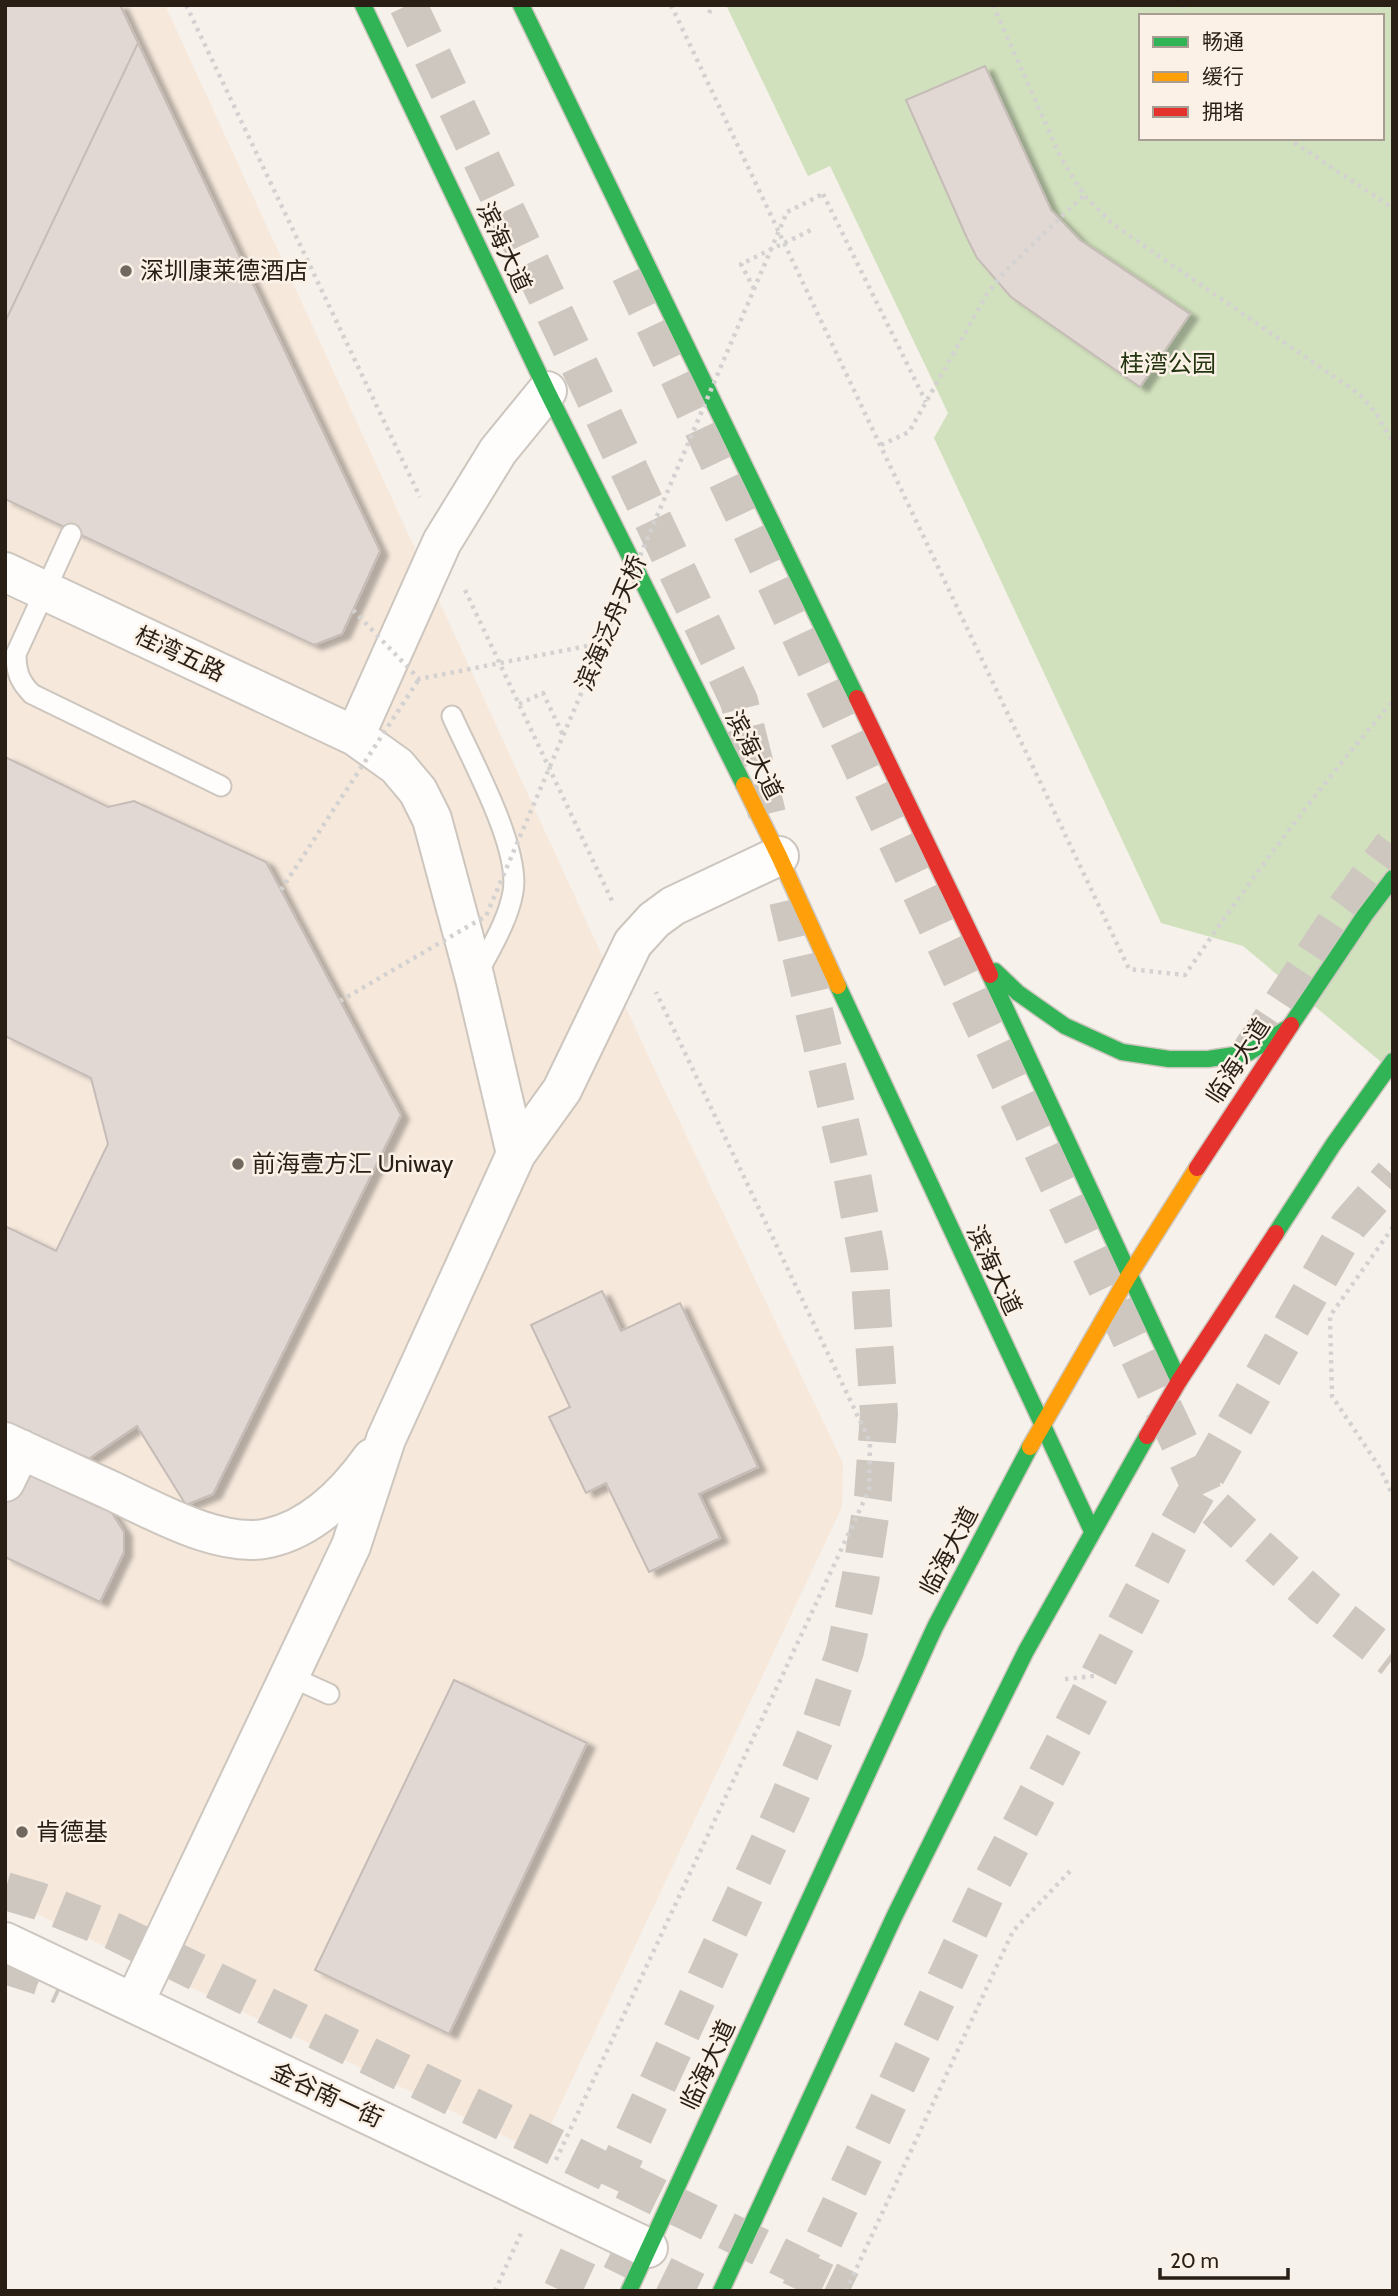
<svg xmlns="http://www.w3.org/2000/svg" width="1398" height="2296" viewBox="0 0 1398 2296" font-family="Cabin,'Noto Sans SC',sans-serif">
<style>
.built{fill:#f6e8db}
.green{fill:#d1e1bd;fill-rule:evenodd}
.building{fill:#e2d8d3;stroke:#c6bcb7;stroke-width:2;filter:url(#shadow)}
.lines{fill:none;stroke-linecap:round;stroke-linejoin:round}
.primary-tunnel{stroke:#cec7c0;stroke-width:38;stroke-dasharray:38 19;stroke-linecap:butt}
.highway-tunnel{stroke:#cec7c0;stroke-width:38;stroke-dasharray:38 19;stroke-linecap:butt}
.lane-casing{stroke:#cdc6be;stroke-width:23}
.street-casing{stroke:#cdc6be;stroke-width:42}
.fast-casing{stroke:#cdc6be;stroke-width:19}
.slow-casing{stroke:#cdc6be;stroke-width:19}
.jam-casing{stroke:#cdc6be;stroke-width:19}
.path{stroke:#d4d2d1;stroke-width:4.5;stroke-dasharray:3.5 5;stroke-linecap:butt}
.lane{stroke:#fefdfc;stroke-width:19}
.street{stroke:#fefdfc;stroke-width:38}
.fast{stroke:#30b455;stroke-width:16}
.slow{stroke:#ff9f0a;stroke-width:16}
.jam{stroke:#e5322d;stroke-width:16}
.path-bridge{stroke:#d4d2d1;stroke-width:4.5;stroke-dasharray:3.5 5;stroke-linecap:butt}
.poi-dot{fill:#716860;stroke:#fcf1e6;stroke-width:2.5}
.labels{text-anchor:middle;stroke-width:5;stroke-linejoin:round;paint-order:stroke}
.street-label{font-size:24px;fill:#291f15;stroke:#fcf1e6}
.poi-label{font-size:24px;fill:#291f15;stroke:#fcf1e6;text-anchor:start}
.park-label{font-size:24px;fill:#223510;stroke:#fcf1e6}
</style>
<defs>
<filter id="shadow"><feDropShadow dx="8" dy="4.5" stdDeviation="2" flood-color="#0004"/></filter>
</defs>
<rect width="100%" height="100%" fill="#f7f1eb"/>
<path class="built" d="M5,5h160l486,1057 192,401 -1,44 -304,645 -533,-253z"/>
<path class="green" d="M726,5h667v1067l-150,-126 -82,-23 -227,-485 14,-25 -118,-247 -22,10zM1141,16h241v122h-241z"/>
<path class="building" d="M5,5h115l18,38 -133,279z
M5,5h115l260,546 -38,83 -28,11 -309,-146z
M985,66l66,144 29,30 110,74 -50,73 -129,-90 -34,-39 -10,-20 -61,-138z
M5,757l103,50 26,-6 132,61 135,253 -188,379 -27,11 -49,-79 -56,38 43,68v20l-24,50 -95,-45v-331l51,25 52,-107 -17,-66 -86,-42z
M602,1291l19,40 59,-28 78,164 -59,27 21,44 -71,34 -43,-89 -20,10 -37,-76 21,-10 -39,-82z
M454,1680l133,63 -138,291 -134,-64z"/>
<g class="lines">
<path class="primary-tunnel" d="M1251,1051l89,-135 53,-71
M5,1891l34,10 74,30 737,360
M5,1965l35,11 22,10
M612,2250l84,41"/>
<path class="highway-tunnel" d="M408,5l331,696 28,113
M630,273l577,1228 116,104 70,54
M562,2291l226,-490 31,-73 26,-77 15,-70 13,-84 6,-83 -10,-149 -19,-101 -63,-268
M800,2291l190,-406 185,-355 174,-305 44,-50"/>
<g class="lane-casing">
<path id="lane" d="M71,534l-55,120c0,17 3,27 16,40l189,92
M452,716c19,43 69,132 61,176 -5,29 -23,57 -36,83
M289,1676l40,18"/>
</g>
<g class="street-casing">
<path id="street" d="M5,572l350,164 42,30 21,25 14,28 43,160 41,175
M355,736l87,-194 56,-91 49,-60
M5,1442c36,17 72,33 107,49 43,20 109,58 157,47 44,-10 78,-45 103,-80
M5,1482l16,-33
M5,1942l643,306
M134,2003l217,-457 35,-107 130,-285 46,-64 71,-147 21,-23 19,-14 106,-50"/>
</g>
<g class="fast-casing">
<path id="fast" d="M363,5l184,386 197,394
M521,5l336,693
M995,971l23,22 47,33 57,26 47,7h39l40,-6 38,-24
M990,975l189,406
M838,986l254,545
M1291,1025l74,-110 28,-37
M1276,1233l57,-88 60,-84
M629,2291l306,-664 95,-180
M721,2291l174,-376 131,-264 121,-215"/>
</g>
<g class="slow-casing">
<path id="slow" d="M744,785l35,71 59,130
M1030,1447l98,-170 69,-109"/>
</g>
<g class="jam-casing">
<path id="jam" d="M857,698l133,277
M1197,1168l94,-143
M1147,1436l32,-55 97,-148"/>
</g>
<path class="path" d="M186,5l234,492
M671,5l458,964 56,6c65,-95 133,-187 208,-274
M993,5l68,153 23,37 30,30 245,169 16,18 18,30
M1183,5l5,11
M709,13l4,-8
M1287,138l106,70
M823,194l103,208
M754,289l-13,-25 72,-35
M881,445l28,-13 78,-138 18,-23 79,-76
M465,590l149,315
M519,704l24,-11 20,42
M1393,1227l-63,89 2,80 48,72 13,28
M1065,1679l29,-3
M556,2160l313,-670 1,-48 -214,-450
M495,2291l27,-60
M846,2291l167,-360 59,-62"/>
<use href="#lane" class="lane"/>
<use href="#street" class="street"/>
<use href="#fast" class="fast"/>
<use href="#slow" class="slow"/>
<use href="#jam" class="jam"/>
<path class="path-bridge" d="M353,610l66,69 183,-36
M281,890l138,-211
M340,1001l146,-85 301,-704 36,-18"/>
</g>
<g class="poi-dot">
<circle cx="126" cy="271" r="7"/>
<circle cx="238" cy="1164" r="7"/>
<circle cx="22" cy="1832" r="7"/>
</g>
<g class="labels">
<g class="street-label">
<text transform="translate(504 247) rotate(65)" y="8">滨海大道</text>
<text transform="translate(611 623) rotate(-67)" y="8">滨海泛舟天桥</text>
<text transform="translate(180 654) rotate(25)" y="8">桂湾五路</text>
<text transform="translate(754 755) rotate(63)" y="8">滨海大道</text>
<text transform="translate(1238 1061) rotate(-57)" y="8">临海大道</text>
<text transform="translate(994 1270) rotate(65)" y="8">滨海大道</text>
<text transform="translate(949 1551) rotate(-62)" y="8">临海大道</text>
<text transform="translate(708 2065) rotate(-65)" y="8">临海大道</text>
<text transform="translate(327 2095) rotate(25)" y="8">金谷南一街</text>
</g>
<g class="poi-label">
<text x="140" y="279">深圳康莱德酒店</text>
<text x="252" y="1172">前海壹方汇 Uniway</text>
<text x="36" y="1840">肯德基</text>
</g>
<g class="park-label">
<text x="1168" y="372">桂湾公园</text>
</g>
</g>
<rect width="1398" height="2296" fill="none" stroke="#291f15" stroke-width="14"/>
<rect x="1139" y="14" width="245" height="126" fill="#fcf1e6" stroke="#a89d92" stroke-width="2"/>
<rect x="1153" y="37" width="35" height="10" fill="#30b455" stroke="#a89d92" stroke-width="2"/>
<text x="1202" y="49" font-size="21" fill="#291f15">畅通</text>
<rect x="1153" y="72" width="35" height="10" fill="#ff9f0a" stroke="#a89d92" stroke-width="2"/>
<text x="1202" y="84" font-size="21" fill="#291f15">缓行</text>
<rect x="1153" y="107" width="35" height="10" fill="#e5322d" stroke="#a89d92" stroke-width="2"/>
<text x="1202" y="119" font-size="21" fill="#291f15">拥堵</text>
<path d="M1160 2268v10h128v-10" fill="none" stroke="#291f15" stroke-width="3.5"/>
<text x="1170" y="2268" font-size="21" fill="#291f15" stroke="#fcf1e6" stroke-width="5" paint-order="stroke">20 m</text>
</svg>
